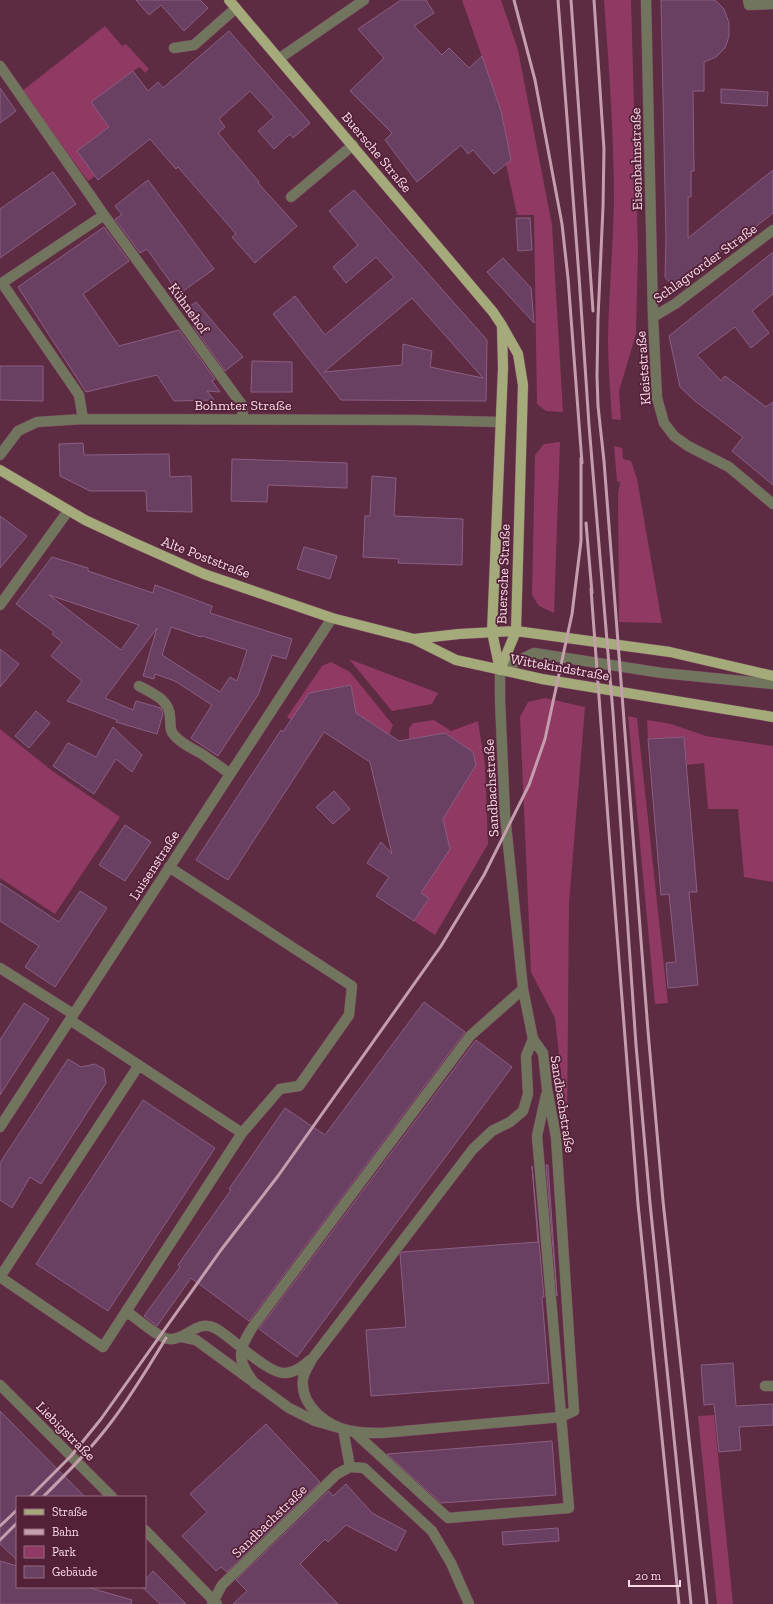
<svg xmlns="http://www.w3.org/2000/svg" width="773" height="1604" viewBox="0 0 773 1604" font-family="'Zilla Slab',serif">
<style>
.green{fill:#903963}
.building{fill:#693f62;stroke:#8b5e83;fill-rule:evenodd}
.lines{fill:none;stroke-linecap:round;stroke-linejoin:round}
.minor-casing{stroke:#7a4b60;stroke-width:11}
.major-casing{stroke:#7a4b60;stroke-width:11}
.minor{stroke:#72755e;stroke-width:10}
.major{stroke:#a4aa79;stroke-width:10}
.rail{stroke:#c59eae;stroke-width:3}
.labels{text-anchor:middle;stroke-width:3.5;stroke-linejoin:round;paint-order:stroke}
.street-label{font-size:14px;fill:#fbdae6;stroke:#522138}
</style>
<rect width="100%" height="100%" fill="#5e2c42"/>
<path class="green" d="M462,0h39l17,50 34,175 11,187 -17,-1 -9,-7 -3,-189h-17l-11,-51 5,-4 -10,-49z
M604,0h27l7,249 -2,85 -17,57 2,29 -9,-1c-2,-28 -4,-55 -4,-82 1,-45 5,-89 6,-134 0,-68 -5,-135 -10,-203z
M105,26l17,20 4,-2 23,25 -4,4 -5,-6 -7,4 -41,31 17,25 -32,24 18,25 -7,5 -66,-90z
M560,442l-6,171 -15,-7 -7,-11 3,-140 9,-11z
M614,446l8,2 1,11 8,2 6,18 25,144 -43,-1 -1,-127 2,-13 -3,-1z
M349,659l89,34 -6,11 -40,7z
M331,662l19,10 43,53 -4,10 -33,-22 -5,-28 -42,8 -18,27 -4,-3 35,-51z
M545,698l40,9 -16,196 -2,226 -12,-111 -24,-46 -11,-255 8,-15z
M628,716l9,2 31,285 -13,1z
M434,720l17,11 27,-10 7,44 3,79 -53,91 -21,-14 15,-22 -8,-6 29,-44 -7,-30 33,-54 -3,-13 -28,-19 -36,6v-11l4,-5z
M647,720l24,4 35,12 67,10v136l-29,-5 -6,-68h-30l-4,-46 -17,2 -3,-28 -36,2z
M0,729l51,41 69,47 -65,97 -55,-36z
M714,1415l19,189h-16l-19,-188z"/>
<path class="building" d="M136,0h64l8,8 -24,23 -23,-26 -12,10z
M401,0h25l8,13 -20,13 28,29 7,-7 20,20 13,-12 19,55 10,49 -17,14 -21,-24 -5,4 -7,-9 -44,37 -32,-42 7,-7 -42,-42 34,-33 -26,-29z
M661,0h54l9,9 5,14v13l-4,12 -9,9 -12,5v29h-11l1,80h-3v26h-3v41l85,-68v43l-40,32 -1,-2 -58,45 -9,-11 1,-37z
M229,31l81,92 -17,15 -3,-4 -16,15 -16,-18 16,-14 -24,-26 -31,28 6,8 -7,6 41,49 -1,1 39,43 -42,37 -23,-26 4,-3 -58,-67 -2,2 -26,-30 -52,41 -21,-29 32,-24 -18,-25 42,-31 15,20 10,-9 5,6z
M0,88l16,23 -16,12z
M721,89l47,3 -1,14 -46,-3z
M53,172l23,32 -76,54v-49z
M148,180l66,89 -35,25 -32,-45 -7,4 -25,-34 7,-4 -7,-9z
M354,190l133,150 -1,61 -145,-1 -68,-86 22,-18 30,39 69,-58 -18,-20 -30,26 -13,-16 25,-22 -29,-34zM412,298l71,80 -53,-11 2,-16 -29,-7 -1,21 -78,7z
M516,218h14l2,32 -14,1z
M104,227l25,34 -46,33 36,52 60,-16 36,49 -3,2 8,11 -13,-1 7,9 -40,1 -17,-26 -71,17 -68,-105z
M773,252v42l-21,17 17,22 -18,15 -16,-21 -38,28 24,26 4,-5 41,31 7,-5v83l-41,-34 11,-14 -48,-36 -15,-14 -11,-51z
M503,258l28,30 3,35 -47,-51z
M196,302l47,55 -18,14 -32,-45 6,-1 -13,-16z
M252,361l40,1v30h-41z
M0,366h43v35l-43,-1z
M83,443l1,12 85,-1 1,23 21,-1 1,36 -45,-1 -1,-20h-56l-30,-15 -1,-32z
M232,459l115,4v25l-79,-3 -1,17 -36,-1z
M372,476l24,2 -2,38 69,3 -1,46 -64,-2 1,-4 -36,-2 2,-41h5z
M0,516l27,20 -27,32z
M304,547l33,9 -7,23 -33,-10z
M52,557l36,11v3l65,22 2,-8 57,21 -2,7 82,26 -6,20 -14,-4 -14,40 -40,61 -27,-18 21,-33 -37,-24 -20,-7 -1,5 -11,-3 14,-48 -52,70 28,12 3,-9 25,7 2,6 -6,20 -41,-12 1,-2 -50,-19 15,-20 -31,-25 11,-14 -10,-8 2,-2 -38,-28zM49,595l90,30 -18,25zM171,627l30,10 1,-1 45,14 -10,31 -7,-4 -10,15 -58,-37z
M0,649l19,15 -19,23z
M351,685l5,28 43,28 46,-8 28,19 3,13 -33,54 7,30 -29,44 8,5 -15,23 -38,-25 13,-19 -22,-14 14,-21 11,12 -22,-92 -46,-30 -96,148 -32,-20 85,-130 2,2 26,-39z
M36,711l14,12 -21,25 -14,-12z
M113,727l29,28 -10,17 -16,-13 -22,35 -41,-28 15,-23 28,14z
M684,737l13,155h-8l9,93 -30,3 -2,-25 10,-1 -7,-68 -8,1 -13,-156z
M334,791l16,18 -17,15 -17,-17z
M125,825l26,17 -26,39 -26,-16z
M0,883l59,39 21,-31 27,17 -52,79 -30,-20 14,-21 -39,-25z
M424,1002l41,30 -216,289 -58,-43 -34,48 -13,-10 36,-49 -2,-2 53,-75 -2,-1 56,-81 40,27z
M24,1003l25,16 -49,76v-55z
M476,1040l36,27 -215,290 -38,-28z
M68,1059l13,8 14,-3 9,5 2,14 -65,101 -11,-7 -18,31 -12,-8v-37z
M143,1100l72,48 -107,163 -72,-47z
M546,1165h2l9,131z
M532,1166l12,131h-2l7,86 -178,13 -5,-66 40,-3 -6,-73 2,-2 136,-10z
M733,1363l3,43 37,-2v21l-34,2 2,23 -22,2 -5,-48 -10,1 -3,-40z
M0,1411l85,86h-68v63l-17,-16z
M266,1424l54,58 -93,90 -6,-5 -5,4 -34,-35 25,-24 -17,-18z
M552,1441l4,54 -115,8 -54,-49z
M346,1484l26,29 34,18 -10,20 -50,-26 -18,17 -3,-3 -25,25 38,40h-105l14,-13 -11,-11 93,-89 4,5z
M558,1528l1,13 -56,4 -1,-13z
M0,1561l17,5v21h70l45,13 -1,4h-131z
M153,1571l33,33h-26l-18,-17h3v-7z"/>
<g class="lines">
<g class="minor-casing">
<path id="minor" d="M646,0l7,317 4,81 7,25 10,13 14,10 41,21 44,37
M748,0l1,5 24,-1
M174,48l20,-3 42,-37
M280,58l84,-58
M0,66l104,149 138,190 1,14
M291,197l62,-52
M653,317l22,-13 98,-74
M83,419l-4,-24 -77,-112 102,-68
M0,455l18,-24 19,-9 46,-3 333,1 85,2
M0,605l68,-94
M139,686c13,7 31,14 31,31 1,7 -1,13 4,18 7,9 18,13 28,19 10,7 19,13 28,20
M0,968l73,46
M70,1020l172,113 38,-44 19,-3 50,-71 3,-29 -183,-119
M533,1039l-7,17 2,38 -5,17 -13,11 -18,9 -19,18 -161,210c-3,6 -8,13 -9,20 -3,27 24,47 48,52 10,2 21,2 31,2l179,-16 13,-6 -18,-274 -9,-48 -4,-36 -10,-14 -10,-50 -18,-174 -5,-115v-30l34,-17 128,20 111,11
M0,1127l332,-509
M0,1277l103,70 139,-214
M0,1277l139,-212
M126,1311c9,6 34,28 43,28 17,2 27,-20 46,-11 17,9 53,47 71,45 10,-1 17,-7 24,-13
M182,1337l14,3 93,68 26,13 28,8 7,38
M255,1384c-19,-25 -18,-33 -1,-59l216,-289 53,-47
M0,1385l112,112
M765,1386h8
M353,1431l95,87 121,-10 -32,-372 9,-41
M145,1530l72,74
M212,1604l10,-19 115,-111 13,-7 14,1 68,63 19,32 18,41"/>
</g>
<g class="major-casing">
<path id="major" d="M229,0l264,312 8,12 17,30 5,31 -7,246 -16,39
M0,470l85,50 47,22 72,32 128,44 82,21 42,21 86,19 231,38
M414,639l45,-5 57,-3 154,21 103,24
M500,670l-8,-38 11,-264 -1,-41"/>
</g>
<use href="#minor" class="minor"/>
<use href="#major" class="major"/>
<path class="rail" d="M514,0l21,80 27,144 6,54 14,185
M558,0l21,276 10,149 24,288 23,332 14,158 41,401
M571,0l22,311
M594,0l10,149 -1,58 -5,111 -1,58 1,30 6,55 44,570 15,170 44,403
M586,523l6,70
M591,589l18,243 29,372 41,400
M30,1497l41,-41 30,-37 120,-169 57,-74 163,-230 43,-71 45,-90 16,-46 27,-125 9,-73v-83
M43,1497c23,-23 46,-46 66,-72 21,-27 39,-57 57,-87
M0,1526l17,-16
M0,1540l17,-17"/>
</g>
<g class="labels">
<g class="street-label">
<text transform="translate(377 152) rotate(50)" y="5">Buersche Straße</text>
<text transform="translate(636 159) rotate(-91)" y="5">Eisenbahnstraße</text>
<text transform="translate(705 263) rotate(-36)" y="5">Schlagvorder Straße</text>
<text transform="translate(189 308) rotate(54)" y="5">Kühnehof</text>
<text transform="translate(643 368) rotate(-94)" y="5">Kleiststraße</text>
<text x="243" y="410">Bohmter Straße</text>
<text transform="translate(206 557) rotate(21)" y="5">Alte Poststraße</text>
<text transform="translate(503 574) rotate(-88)" y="5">Buersche Straße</text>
<text transform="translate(560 667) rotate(10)" y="5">Wittekindstraße</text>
<text transform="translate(491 788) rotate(-93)" y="5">Sandbachstraße</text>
<text transform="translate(154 865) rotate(-57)" y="5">Luisenstraße</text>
<text transform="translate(563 1104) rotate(81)" y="5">Sandbachstraße</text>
<text transform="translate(66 1431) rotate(45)" y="5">Liebigstraße</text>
<text transform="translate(269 1521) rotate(-44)" y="5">Sandbachstraße</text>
</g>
</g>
<rect x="16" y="1496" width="130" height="92" fill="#522138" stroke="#966b7e"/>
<rect x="24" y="1509" width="20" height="6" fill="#a4aa79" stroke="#966b7e"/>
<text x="52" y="1516" font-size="12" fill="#fbdae6">Straße</text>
<rect x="24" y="1529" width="20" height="6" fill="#c59eae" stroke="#966b7e"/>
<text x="52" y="1536" font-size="12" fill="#fbdae6">Bahn</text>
<rect x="24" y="1546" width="20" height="12" fill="#903963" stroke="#966b7e"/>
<text x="52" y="1556" font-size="12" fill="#fbdae6">Park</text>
<rect x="24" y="1566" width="20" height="12" fill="#693f62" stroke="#966b7e"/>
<text x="52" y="1576" font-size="12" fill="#fbdae6">Gebäude</text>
<path d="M629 1580v6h51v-6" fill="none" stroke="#fbdae6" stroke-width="2"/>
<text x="635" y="1580" font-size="12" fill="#fbdae6" stroke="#522138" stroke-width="3" paint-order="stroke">20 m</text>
</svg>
